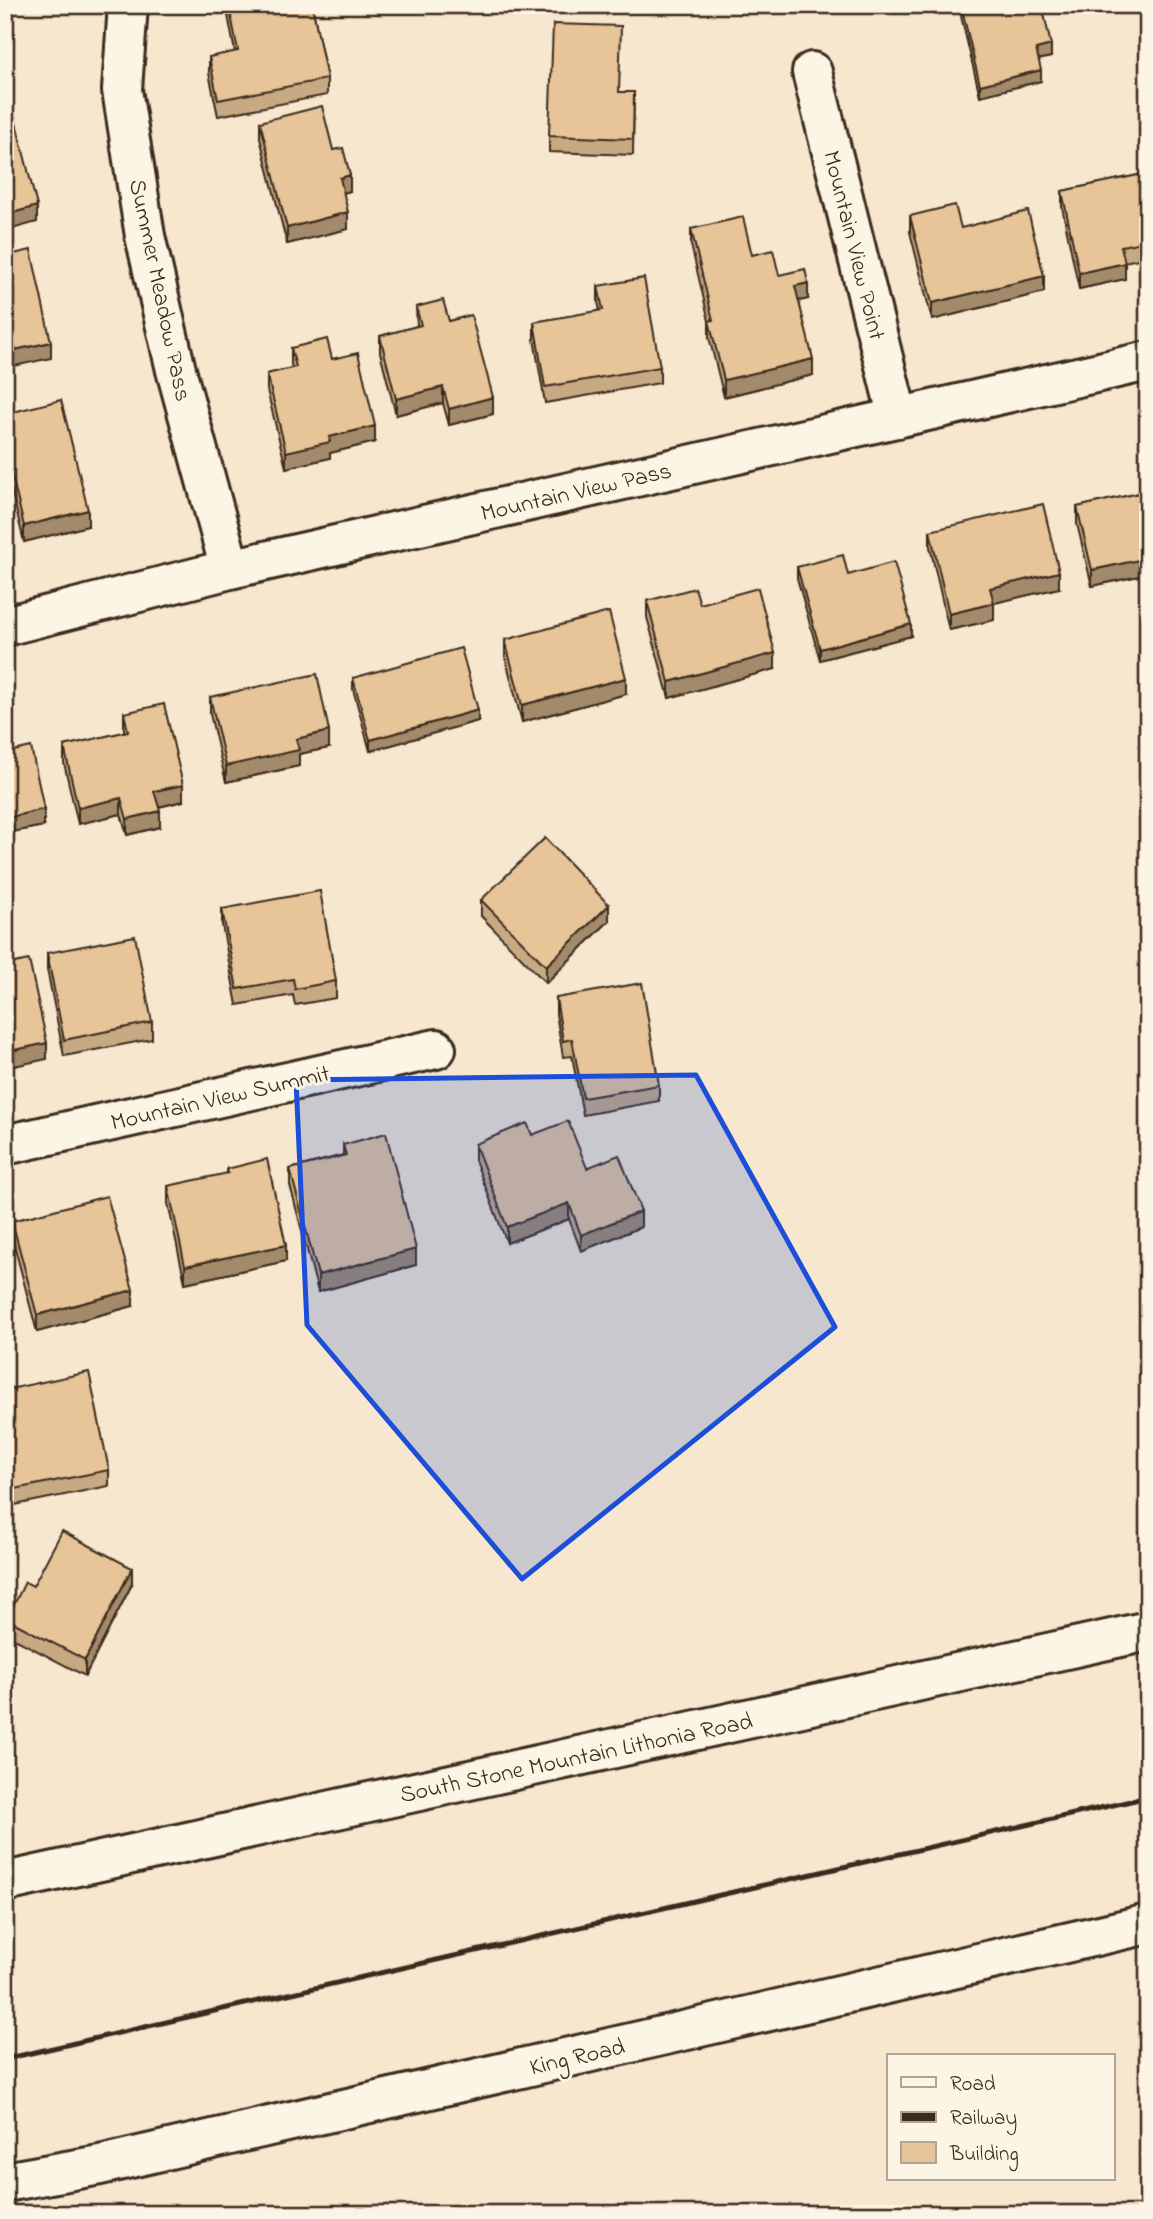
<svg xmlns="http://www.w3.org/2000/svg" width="1153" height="2219" viewBox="0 0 1153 2219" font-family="'Indie Flower',sans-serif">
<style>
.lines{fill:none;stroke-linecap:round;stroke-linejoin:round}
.minor-casing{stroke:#3b2a1e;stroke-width:44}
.secondary-casing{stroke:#3b2a1e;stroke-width:44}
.minor{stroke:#fcf5e5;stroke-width:38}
.secondary{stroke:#fcf5e5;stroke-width:38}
.rail{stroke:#3b2a1e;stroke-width:5}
.wall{fill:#c7a984;stroke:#3b2a1e;stroke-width:2}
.shaded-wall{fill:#a28a6b;stroke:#3b2a1e;stroke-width:2}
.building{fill:#e7c599;stroke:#3b2a1e;stroke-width:2}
.marked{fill:#1d4ed8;fill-opacity:0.2;stroke:#1d4ed8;stroke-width:5;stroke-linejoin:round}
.labels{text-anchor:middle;stroke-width:6;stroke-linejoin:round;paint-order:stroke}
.street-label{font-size:24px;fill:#3b2a1e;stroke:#fcf5e5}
</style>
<rect width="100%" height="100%" fill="#f6e7ce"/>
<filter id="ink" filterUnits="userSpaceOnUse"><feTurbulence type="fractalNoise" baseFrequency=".0143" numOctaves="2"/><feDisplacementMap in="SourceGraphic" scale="14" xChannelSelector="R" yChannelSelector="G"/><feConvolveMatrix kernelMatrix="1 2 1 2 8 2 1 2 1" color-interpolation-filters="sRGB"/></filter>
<g filter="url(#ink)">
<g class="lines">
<g class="minor-casing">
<path id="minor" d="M128,5l-6,85 23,146 31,134 54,199
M812,72l86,346
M5,626l225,-57 918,-208
M5,1145l431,-96
M5,2182l95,-17 1048,-241"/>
</g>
<g class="secondary-casing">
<path id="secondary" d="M5,1882l1143,-251"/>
</g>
<use href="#minor" class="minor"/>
<use href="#secondary" class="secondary"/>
<path class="rail" d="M5,2059l1143,-262"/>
</g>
<path class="wall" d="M5,5h4v8l-4,-1z
M226,5h86l15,74v16l-109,21 -9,-43v-16l26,-5z
M597,5h18l-8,9z
M960,5h82l9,52 -13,3 3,21 -61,15 -20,-84z
M620,92h14l-1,63 -84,-3v-16z
M260,122l73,28 17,41 -7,2 5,36 -61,15 -27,-106z
M1148,173v84l-24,5 1,17 -46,10 -17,-82v-16z
M910,216l51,12 83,64 -112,28 -22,-88z
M691,229l61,26 56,44 -9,2 14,74 -89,22 -15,-60v-16l-18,-76z
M598,286l62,81v16l-115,20 -11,-64v-17l66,-11 -2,-9z
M416,307l33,14 44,93 -44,11 -6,-22 -47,12 -16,-63v-16l37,-10z
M291,348l41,11 43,83 -45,11v5l-44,10 -19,-78v-16l25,-6 -1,-4z
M5,414l83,112 -64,16 -19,-78z
M1148,491v83l-56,12 -15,-62v-17z
M930,531l129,57 -65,15v17l-45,10 -19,-83z
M797,567l51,8 63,61 -91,24 -23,-82z
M647,601l53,3 75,65 -106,29 -22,-81z
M505,640l121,54 -104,28 -17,-66z
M353,678l125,43 -108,30 -17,-62z
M210,697l119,51 -30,6v12l-73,16 -16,-68z
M124,713l59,88 -24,6 1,20 -33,8 -6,-21 -43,10 -14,-61v-17l60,-14z
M5,753l39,73 -32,6v13l-7,1z
M481,900l128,21 -63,62 -65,-67z
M222,909l114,72v17l-41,7 -2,-10 -56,10 -15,-80z
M47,953l105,69v17l-88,17 -17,-87z
M556,998l103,87v16l-76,14 -11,-59 -9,1 -7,-43z
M532,1135l55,33 54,59 -60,24 -12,-32 -62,24 -32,-83v-16z
M343,1145l73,120 -98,27 -28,-107v-16l53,-14z
M227,1169l59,92 -101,22 -17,-80v-17l59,-12z
M12,1221l121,85 -96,26 -25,-95z
M5,1390l104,80v16l-104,21z
M132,1584l-47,92 -78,-41v-16l26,-33z"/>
<path class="shaded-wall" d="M607,5h8l-8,9z
M1051,45v12l-15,3v-11z
M1041,70v11l-61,15v-11z
M350,175v16l-10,3v-16z
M37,206v16l-32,9v-16z
M348,212v17l-61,15v-16z
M1125,263v16l-46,10v-16z
M1044,276v16l-112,28v-17z
M808,283v16l-13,3v-16z
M51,342v16l-46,10v-16z
M813,359v16l-89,22v-17z
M443,387v16l-47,12v-16z
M493,397v17l-44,11v-16z
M375,426v16l-45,11v5l-44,10v-16l43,-15z
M88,510v16l-64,16v-16z
M1148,558v16l-56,12v-16z
M1059,572v16l-69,16v-16z
M994,603v17l-45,10v-16z
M911,624v12l-91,24v-11z
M775,653v16l-106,29v-16z
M626,678v16l-104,28v-17z
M478,710v11l-108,30v-11z
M329,731v17l-30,6v12l-73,16v-16l70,-27z
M183,785v16l-29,7v-17z
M121,798v16l-43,10v-16z
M44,809v17l-32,6 -2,-15z
M160,811v16l-33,8v-16z
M609,905v16l-63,62v-17z
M47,1043v16l-42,9v-16z
M569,1203v16l-62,24v-16z
M641,1211v16l-60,24v-16z
M286,1245v16l-101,22v-17z
M416,1249v16l-98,27v-17z
M133,1290v16l-96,26v-17z
M132,1568v16l-47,92v-16z"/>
<path class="building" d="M229,5h83l15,74 -109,21 -9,-43 29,-6z
M961,5h81l9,40 -15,4 5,21 -61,15z
M553,24l68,2 -2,66h15l-1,47 -84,-3z
M10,99l27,107 -32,9v-115z
M322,106l11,44 10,-2 7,27 -10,3 8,34 -61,16 -27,-106z
M1148,173v68l-27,5 4,17 -46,10 -17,-82z
M955,205l6,23 67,-17 16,65 -112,27 -22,-87z
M743,217l9,38 21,-5 6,25 26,-6 3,14 -13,3 18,73 -89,21 -15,-59 4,-1 -22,-91z
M31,250l20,92 -46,10v-96z
M644,278l16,89 -115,20 -11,-65 69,-12 -5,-24z
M443,300l6,21 22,-6 22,82 -44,12 -6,-22 -47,12 -16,-63 41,-11 -5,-18z
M327,339l5,20 26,-6 17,73 -46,11 1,5 -44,10 -19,-78 29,-7 -5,-19z
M61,400l27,110 -64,16 -19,-79v-33z
M1148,491v67l-56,12 -15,-63z
M1043,504l16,68 -69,16 4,15 -45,11 -19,-83z
M843,555l5,20 46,-13 17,62 -91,25 -23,-82z
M695,588l5,16 58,-16 17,65 -106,29 -22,-81z
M609,612l17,66 -104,27 -17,-65z
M461,648l17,62 -108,30 -17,-62z
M317,674l12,57 -33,8 3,11 -73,16 -16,-69z
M164,704l19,81 -29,6 6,20 -33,8 -6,-21 -43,10 -14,-62 64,-15 -4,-18z
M31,747l13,62 -34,8 2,12 -7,1v-77z
M545,838l64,67 -63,61 -65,-66z
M320,891l16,90 -41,8 -2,-10 -56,10 -15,-80z
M135,936l17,86 -88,18 -17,-87z
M29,960l18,83 -42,9v-87z
M642,983l17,102 -76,13 -11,-59 -9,2 -7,-43z
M568,1121l19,47 32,-13 22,56 -60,24 -12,-32 -62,24 -32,-83 52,-21 5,12z
M386,1133l30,116 -98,26 -28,-106 56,-14 -3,-10z
M267,1159l19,86 -101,21 -17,-80 60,-13 -1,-4z
M107,1196l26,94 -96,25 -25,-94z
M89,1372l20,98 -104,21v-101z
M62,1531l70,37 -47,92 -78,-41 18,-37 8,4z"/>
</g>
<path class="marked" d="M696,1075l139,252 -313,252 -215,-254 -11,-245z"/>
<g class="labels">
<g class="street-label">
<text transform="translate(855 245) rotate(76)" y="8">Mountain View Point</text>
<text transform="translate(161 290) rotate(78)" y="8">Summer Meadow Pass</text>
<text transform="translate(576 491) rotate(-13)" y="8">Mountain View Pass</text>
<text transform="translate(220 1097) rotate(-13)" y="8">Mountain View Summit</text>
<text transform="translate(576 1757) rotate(-12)" y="8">South Stone Mountain Lithonia Road</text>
<text transform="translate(577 2056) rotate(-13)" y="8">King Road</text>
</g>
</g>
<rect width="1153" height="2219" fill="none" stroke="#fcf5e5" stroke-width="28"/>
<rect x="14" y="14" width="1125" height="2191" fill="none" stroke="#3b2a1e" stroke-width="2.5" filter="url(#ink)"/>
<rect x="887" y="2054" width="228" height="126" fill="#fcf5e5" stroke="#afa495" stroke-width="2"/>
<rect x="901" y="2077" width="35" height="10" fill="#fcf5e5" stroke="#afa495" stroke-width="2"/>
<text x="950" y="2090" font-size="21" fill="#3b2a1e">Road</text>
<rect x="901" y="2112" width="35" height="10" fill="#3b2a1e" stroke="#afa495" stroke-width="2"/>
<text x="950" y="2124" font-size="21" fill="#3b2a1e">Railway</text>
<rect x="901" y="2142" width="35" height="21" fill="#e7c599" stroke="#afa495" stroke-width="2"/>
<text x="950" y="2160" font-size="21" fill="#3b2a1e">Building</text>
</svg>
